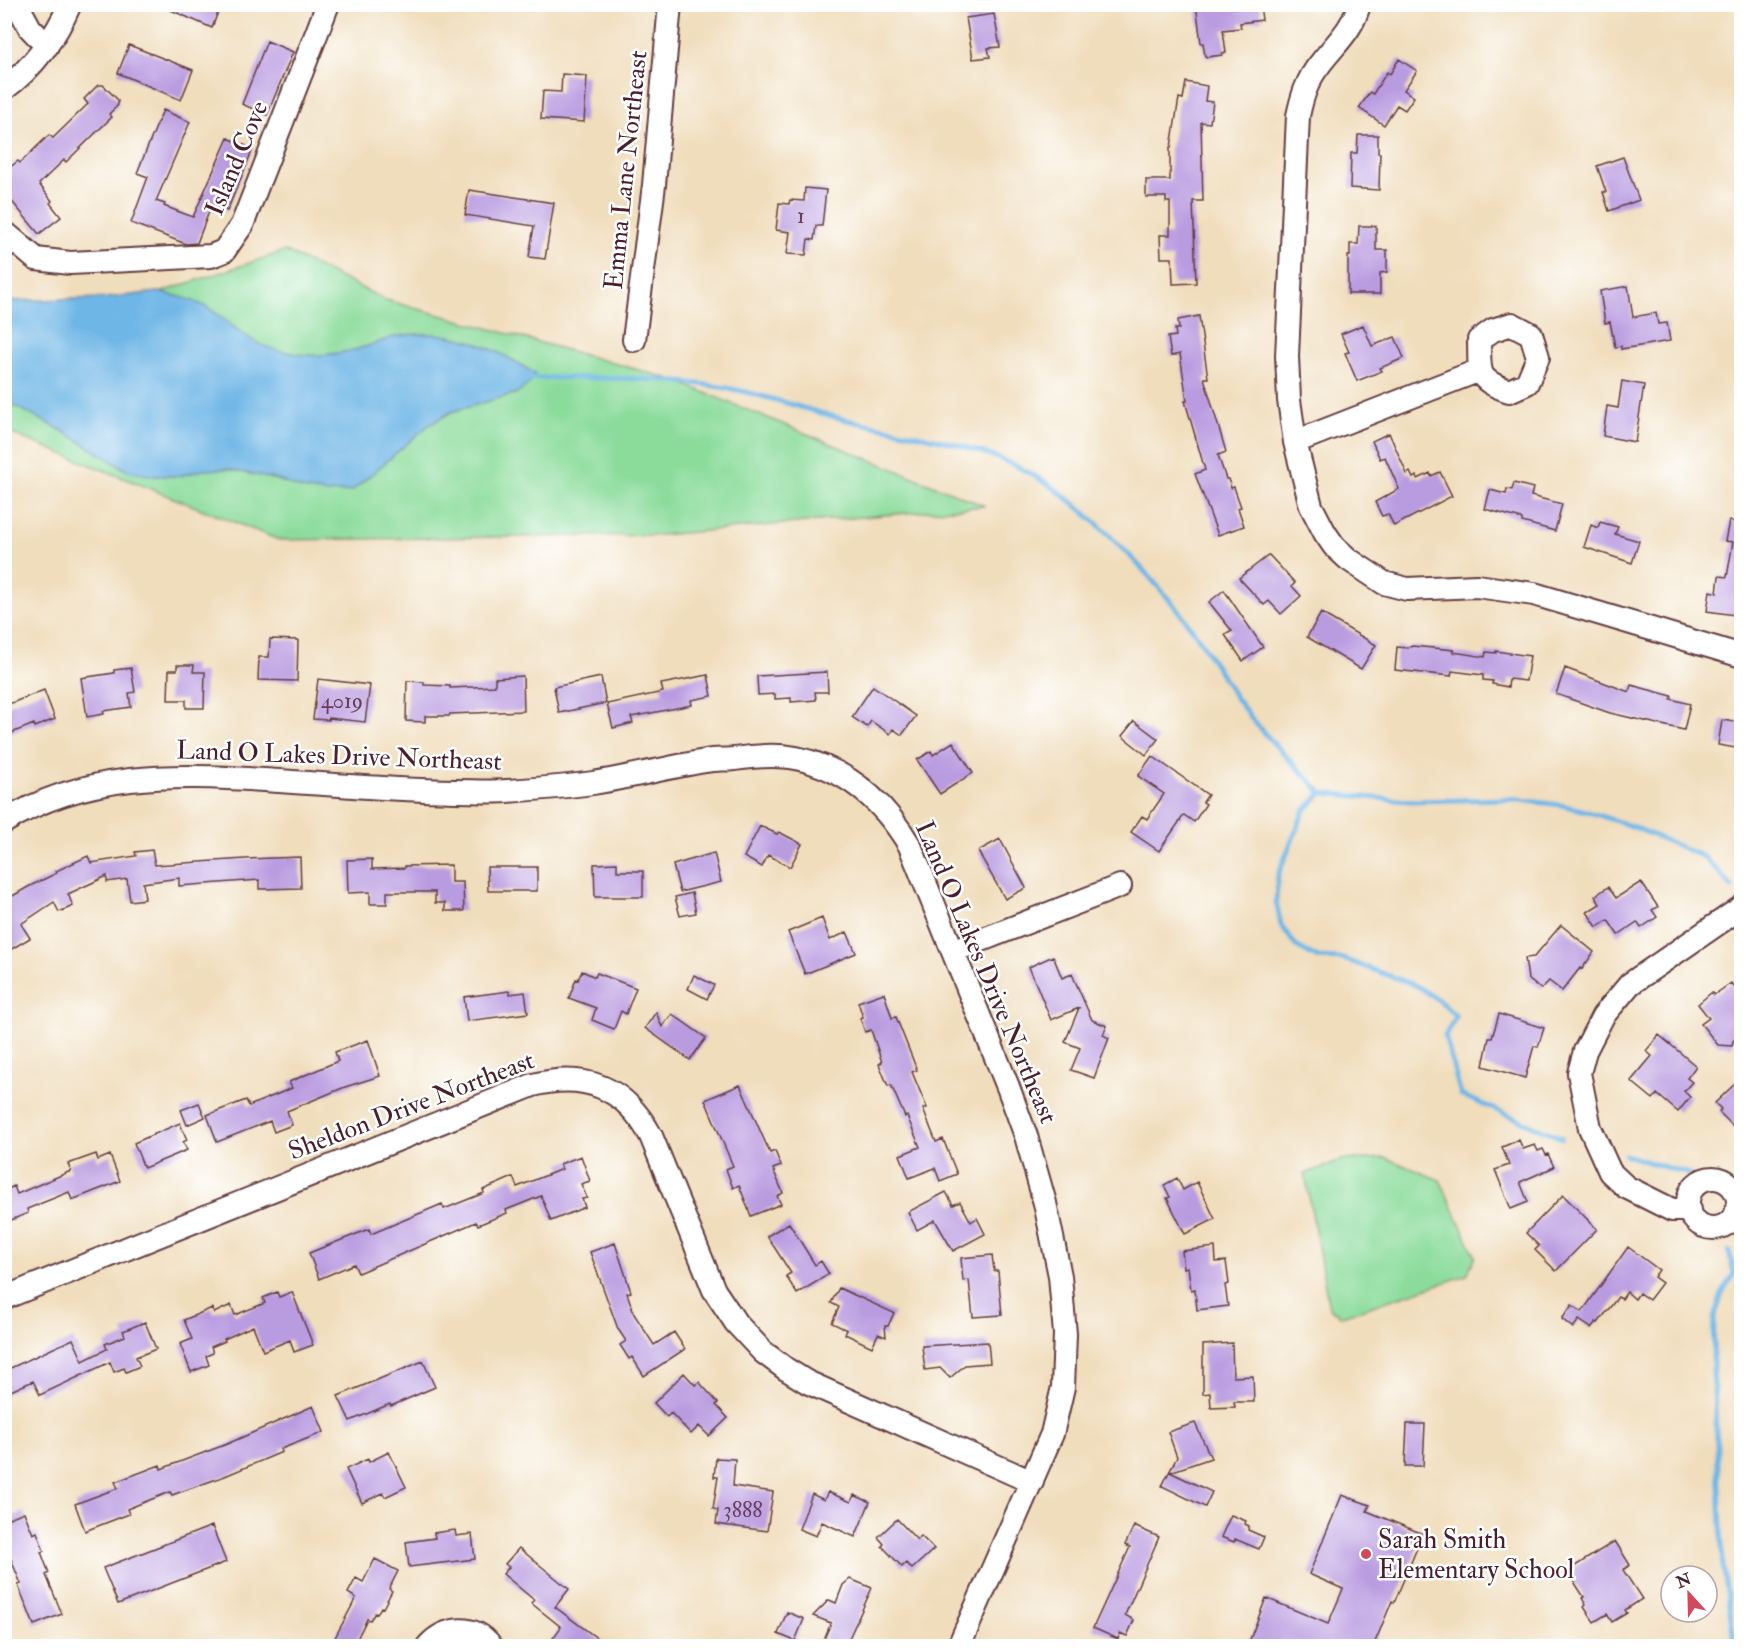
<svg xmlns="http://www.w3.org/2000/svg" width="1746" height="1651" viewBox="0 0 1746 1651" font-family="'IM FELL Double Pica',serif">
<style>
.green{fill:#8bdc9b;stroke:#6a7e63;stroke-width:1.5}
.water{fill:#6eb6e6;stroke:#5c6a88;stroke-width:1.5}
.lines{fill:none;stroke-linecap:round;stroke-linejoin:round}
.stream{stroke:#6eb6e6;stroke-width:5}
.building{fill:#b99be0}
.minor-casing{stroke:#633c41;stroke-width:26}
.minor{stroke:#fff;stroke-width:22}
.poi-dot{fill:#d1495b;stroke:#fff;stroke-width:2}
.labels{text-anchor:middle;stroke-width:5;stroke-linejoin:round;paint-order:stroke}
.number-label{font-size:22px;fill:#663e58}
.street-label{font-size:26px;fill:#4a1f2b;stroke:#fff}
.poi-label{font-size:26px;fill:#4a1f2b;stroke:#fff;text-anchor:start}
</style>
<rect width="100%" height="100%" fill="#fff"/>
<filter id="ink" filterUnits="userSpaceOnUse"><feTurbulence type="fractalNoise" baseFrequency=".0167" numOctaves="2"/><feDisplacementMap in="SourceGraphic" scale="12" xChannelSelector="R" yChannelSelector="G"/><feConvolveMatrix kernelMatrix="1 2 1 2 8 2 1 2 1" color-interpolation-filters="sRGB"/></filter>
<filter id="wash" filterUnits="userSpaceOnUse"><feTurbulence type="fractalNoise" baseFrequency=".008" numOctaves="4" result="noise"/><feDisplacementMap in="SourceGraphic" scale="24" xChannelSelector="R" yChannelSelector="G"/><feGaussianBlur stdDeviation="1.35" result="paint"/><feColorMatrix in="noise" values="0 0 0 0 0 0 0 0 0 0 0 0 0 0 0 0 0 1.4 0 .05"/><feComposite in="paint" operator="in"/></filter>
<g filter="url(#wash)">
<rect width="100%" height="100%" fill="#f0ddbc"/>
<path class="green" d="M285,251l101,49 285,79 314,127 -324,29 -382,5 -274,-109 -1,-99 110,-24z
M1386,1158l54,22 35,76 -8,19 -125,41 -13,-8 -24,-134 36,-14z"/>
<path class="water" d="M157,292c17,3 32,6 48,14 15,8 26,20 40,29 13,10 31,16 47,18 24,5 53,0 76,-7 9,-2 17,-7 26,-9 51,-11 99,8 141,37l-5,9 -13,10 -66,19 -22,13 -77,66 -25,2 -26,-4 -23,-9 -50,-11 -25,1 -24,6h-26l-25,-5 -65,-40 -58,-30v-100l102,-3z"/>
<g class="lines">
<path class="stream" d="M526,381l7,-3c64,-1 131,-1 194,10 44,8 86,25 129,34 60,13 123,22 177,53 36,20 69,53 98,82 23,24 45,49 64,76 16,23 28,47 44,69 24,33 54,61 83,91l87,8 102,-2 50,6 25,6 48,16 70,30 28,30
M1322,793l-18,18 -26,64 -2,26 5,24 15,21 22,12 25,1 72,26 22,14 19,17 -11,20 16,59 101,43
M1625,1155l64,19
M1729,1251l5,23 -12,20 -8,24 -1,50 10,197 12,81"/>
</g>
<g id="blocks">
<path class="building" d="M157,4h64l-9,24z
M1196,4h64l2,16 -22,3 1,5 -18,2 3,23h-4v2l-15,2 -2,-1 -2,-13h-2z
M994,14l6,33 -12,1 2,9 -17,2 -7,-41z
M267,41l26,11 -26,63 -25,-11z
M129,45l64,25 -12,30 -63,-27z
M1399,59l18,12 -13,19 10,7 -9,13 -8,-5 -13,20 -25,-17 11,-16 3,2 14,-22 3,2z
M562,74l25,2 -3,46 -43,-3 2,-28 18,1z
M1186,82l21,4 -2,15 8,1 -3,21 -9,-1 2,79h-10l3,82 -23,1 -1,-26h-11l-1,-23h10v-33h-4v-5h-20v-17h24v-33h1l8,-49 4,1z
M98,85h5l15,15v5l-9,9 3,3 -46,45 -2,-2 -25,24 13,17 -2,2 11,14 -22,17 -35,-42v-20l14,-11 2,2 29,-28 4,3 35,-34 -4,-5z
M163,110l27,12 -34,79 9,3 -1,2 29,11 35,-79 25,11 -26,62 -15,-7 -15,39 -11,1 -55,-21 17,-46 -11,-4z
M1358,135h20v18h2l-1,37 -29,-2 1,-35h6z
M1623,157l16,43 -30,11 -6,-19h3l-9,-26z
M805,188l21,2 -4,36h-6l-2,14 -6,-1 -2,16 -19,-1 3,-22 -14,-2 3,-27 10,1 1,-4 14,1z
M469,190l85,13 -9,56 -16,-2 5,-31 -69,-11z
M1359,226h17v24h11v22l-7,1v21h-32v-38h2v-12h8z
M1628,286l5,31 23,-4 2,11 9,-1 3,18 -49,8v-3l-6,1 -5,-25 -5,1 -5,-32z
M1199,316l9,62h-4l22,74 -8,3 8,24h2l3,9 3,-1 7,20 -3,1 6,18 -26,9 -23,-61 10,-4 -20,-69h2l-7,-47 -9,2 -3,-19 8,-1 -1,-7h4l-1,-9z
M1363,325l9,21 23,-9 9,21 -24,10 2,3 -25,10 -12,-28 4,-1 -8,-18z
M1622,381l22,4 -9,57 -32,-6 4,-30 11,2z
M1389,433l18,41 3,-2 3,6 4,-2 1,3 12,-6 1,3 9,-4 12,24 -58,30 -6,-12 -6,2 -7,-14 24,-13 -14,-32 -5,2 -8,-18z
M1514,483l19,5 -2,8 31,8 -7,27 -33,-9v-3l-37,-10 5,-19 16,4 1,-5 5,1z
M1729,521l13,2v93l-35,-5 3,-20 7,2 2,-17 8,1 6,-35 -8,-1z
M1600,522l18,5 -3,7 24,7 -7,22 -48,-16 7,-22 7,3z
M1269,555l26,28 -3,3 9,10 -20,18 -12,-13 -5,4 -25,-27z
M1224,590l39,57 -20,14 -18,-26 7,-4 -23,-29z
M1321,613l55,32 -15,24 -54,-32z
M270,639l28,1 -1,41 -39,-1 1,-23h10z
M1412,646l42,4 -1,2 32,5 1,-5 10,1v-2l34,5 -4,25 -17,-2 -1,8 -16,-3 1,-3 -10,-1v-5l-31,-4 -1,5 -56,-6 2,-23 11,1z
M177,665h17l-1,7h12l-1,36h-18v-8h-18l1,-30h8z
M131,668l4,24 -6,1 2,14 -28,4 1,3 -17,3 -6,-39 33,-5v-3z
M1565,668l64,24 2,-7 41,11 -1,3 19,5 -6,26 -74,-17 -54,-19z
M827,672l1,20h-13l1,8 -25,2v-4l-16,1v-5l-17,1 -1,-19z
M708,675l4,21 -21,4 1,5 -61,12 2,6 -20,5 -6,-24 56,-12 -2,-8z
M523,676l1,35 -74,3 -1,2h-24v6l-19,-1 1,-40 17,1v3l26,1v2l45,-2v-8z
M601,677l5,26 -47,10 -5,-26z
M318,679l52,6 -5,37 -36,-4v2l-16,-1z
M873,686l43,30 -14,19 -9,-6 -3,5 -19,-13 -4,6 -15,-10z
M44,690l11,29 -20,8 -1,-3 -30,12v-30z
M1722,720l20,3v26l-24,-4z
M1134,721l24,18 -12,16 -24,-19z
M953,742l20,31 -33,21 -23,-34 14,-9 2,4z
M1152,756l56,39 -5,7 3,2 -12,18 -10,-7 -25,36 -28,-19 11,-16 5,3 17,-25 -26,-18z
M760,826l17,8 2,-2 23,12 -12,23 -22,-12 -6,12 -18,-10z
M1000,839l26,49 -21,11 -27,-48z
M152,850l3,15 90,-6 55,-2 1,31 -42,1v-9l-80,6v-8l-36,5 2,16 -15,2 -3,-22 -20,3v-6l-39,18 5,12 -14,6 -5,-10 -33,22 9,14 -20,12 -6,-8v-41l24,-14 29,-14 -1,-2 32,-15 3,7 45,-7 -1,-4z
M714,853l7,29 -41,10 -7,-27z
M372,859v10l33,-1v-2l46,-1v17h12l1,29h-19v-8h-10v-11h-48v12h-17v-12l-22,1 -1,-33z
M617,863v8h26v26h-48l-1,-33z
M487,867h50v24h-49z
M1641,882l17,25 -6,3 5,7 -16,11 -4,-6 -19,13 -10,-15 -11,7 -10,-15 13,-8 -5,-8 13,-9 8,11z
M692,893l4,20 -16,3 -5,-19z
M822,918l8,22 17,-8 9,21 -51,21 -17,-42z
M1561,925l33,27 -12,17 -2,-1 -18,23 -13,-10 -8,8 -13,-10 -3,-21 9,-1z
M1053,956l9,22 10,-4 20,46 15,6 -4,9 6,3 -15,40 -23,-8 9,-22 -15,-6 14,-34 -28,12 -22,-53z
M582,971l13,6 2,-4 39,15 -10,26 -5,-3 -7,18 -22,-9 4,-12 -27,-10 7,-19 2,1z
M694,975l20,10 -7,14 -19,-10z
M1742,979v55l-9,7 -1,5 -14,-1 -17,-21 8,-6 -11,-14 14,-12 2,3 17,-12 2,3z
M509,991l1,3 15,-2 3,21 -61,8 -3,-24z
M884,993l8,25 4,-1 21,53 -5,2 15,36 -4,1 13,33 7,-3 14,35 -17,7 -5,-13 -26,10 -9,-23 20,-8 -13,-31 -2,1 -14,-32 -3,1 -9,-22 3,-2 -11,-32 -6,2 -5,-14 3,-1 -5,-15z
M656,1012l6,15 10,-13 34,24 -16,22 -45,-32z
M1499,1014l45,14 -6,19 -4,-1 -9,32 -42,-12 6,-28h3z
M1659,1035l37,31 -9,12 5,4 -8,9 6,6 -12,15 -21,-18 -4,5 -22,-18 21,-25 -6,-5z
M368,1040l12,36 -35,11 -58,24 5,14 -18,7 -4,-11 -53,21 -10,-27 39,-15 3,6 43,-18 -3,-6 49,-21 -3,-9z
M1742,1077v58l-23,-23 2,-3 -6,-6z
M740,1085l30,68 5,-2 6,15 -8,3 10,24 -6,3 4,8 -30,12 -12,-31 -6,3 -7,-19 7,-3 -28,-66z
M199,1103l6,14 -18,8 -6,-15z
M180,1123l7,17 -4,2 4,8 -43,18 -10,-25z
M1519,1140l4,9 12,-4 3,6 5,-2 3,6 2,-1 6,13 -34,15 8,20 -17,7 -16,-39 14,-5 -7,-18z
M96,1154l2,6 12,-5 10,26 -48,19 -3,-8 -42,17 1,4 -24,10v-32l10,-5 3,8 54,-23 -3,-7z
M581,1156l9,25 -9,3 6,14 -5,1 3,8 -34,14 -10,-25 -35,14 1,3 -29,12 -2,-3 -118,51 -4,-9 -35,15 -10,-26 60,-24 2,5 71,-30 2,5 40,-16 -1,-3 30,-13 4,10 45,-18 -2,-5z
M1177,1178l6,12 14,-8 18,37 -30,15 -18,-36 3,-1 -6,-12z
M946,1192l7,13 7,-3 11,20 6,-4 8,16 -32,17 -18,-31 -18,10 -9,-18z
M1563,1195l34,34 -41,42 -21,-21 4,-4 -13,-13z
M789,1223l26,42 6,-4 8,13 -32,20 -11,-18 5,-3 -24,-37z
M615,1243l16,49 -4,1 7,21 20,31 20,-13 11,17 -41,27 -12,-19 -3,2 -9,-14 6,-4 -8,-12 -28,-77z
M1215,1247l1,15 10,-1 3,23 -4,1 3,21 -31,4 -2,-21 -4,1 -3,-23 -4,1 -2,-17z
M1628,1247l31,23 -5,7 8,6 -13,17 -10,-7 -4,6 -8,-7 -5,7 -4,-2 -20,26 -2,-1 -5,6 -12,-8 -6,8 -11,-9 10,-14 10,7z
M992,1255l2,16h4l4,44 -29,2 -4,-37 -6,1 -2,-23z
M839,1288l55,25 -6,13h-3l1,11 -8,-3 -6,13 -27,-13 2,-4 -15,-7 7,-16 -8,-4z
M277,1292l2,5 13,-5 21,53 -19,7 -4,-12 -27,11 -10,-25 -29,13 1,2 -14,6 2,6 -7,3 3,9 -18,7 -11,-28 12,-5 -8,-19 28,-12 2,5 17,-8 4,10 30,-12 -2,-5z
M145,1322l11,27 -20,8 4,9 -14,6 -2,-4 -10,4 -4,-10 -70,33 -7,-14 -29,13v-23l69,-32 10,22 24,-12 -2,-5 20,-8 -2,-5z
M988,1342l2,21 -25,2 -15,13 -10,-10 -15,2 -3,-24z
M1232,1343l1,34 20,-1 1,26h-20l1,5 -24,1 -1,-15 -7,1v-49z
M423,1361l12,26 -44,19 -1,-2 -40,17 -12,-25z
M684,1373l11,12 4,-3 19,21 -2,2 12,13 -19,18 -10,-10 -8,8 -20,-21 -4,4 -13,-14z
M313,1406l11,26 -43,17 1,3 -57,24 -53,19 -2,-3 -43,17 2,5 -44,17 -10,-27 43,-16 -3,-6 45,-17 1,4 66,-25z
M1195,1423l16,35 -41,14 42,20 -7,15 -43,-21 15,-29 -9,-25z
M1407,1424h18l-2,42h-18z
M389,1452l17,35 -21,10 -2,-4 -21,10 -16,-34 22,-10 1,3z
M716,1458l19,1 -2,27 40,6 -6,39 -51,-7 2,-14 -5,-1 5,-32h-4z
M828,1492l23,10 3,-7 16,7 -15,35 -33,-15 -6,14 -17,-7 13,-35 12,6z
M1342,1495l28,10 -3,6 56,23 -29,69 -2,-2 -19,46h-126l19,-49 62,26 15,-35 -34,-15z
M24,1512l9,22 4,-2 7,19 -3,1 8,21 -3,2 16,39 -28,11 -16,-40 3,-1 -17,-42v-22z
M1231,1515l15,6 -1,3 4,2 -1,4 16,7 -5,12 -24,-10 -1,3 -13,-5z
M897,1519l20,21 4,-4 13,13 -22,20 -6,-6 -4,4 -20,-21 2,-2 -6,-7z
M212,1526l14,36 -108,42 -15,-36z
M1134,1526l25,11 -34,78 9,5 -7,16 -7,-3 -2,6 -25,-11 37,-81 -5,-2z
M455,1530l1,6 16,-2 3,25 -66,8 -3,-25 29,-4 -1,-5z
M1615,1541l15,24 -7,5 19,29 -17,11 2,3 -15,9 -5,-8 -13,8 -10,-15 2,-2 -4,-7 2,-1 -17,-26z
M519,1548l50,41 -14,18 54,40h-50l-8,-6 10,-14 -30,-24 3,-3 -31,-26 6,-7 -4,-3z
M375,1559l23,12 -9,18 3,2 -9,17 -2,-1 -4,7 -2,-1 -5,7 -3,-1 -14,28h-23l26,-49 -8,-5 8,-15 7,4z
M850,1579l22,9 -27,59 -21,-8 7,-16 -18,-7 16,-16 7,3 7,-18z
M787,1612l17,7 -9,22 -17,-7z"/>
</g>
</g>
<g filter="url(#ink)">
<use href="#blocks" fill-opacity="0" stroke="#633c41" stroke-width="1.5"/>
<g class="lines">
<g class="minor-casing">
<path id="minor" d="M17,4l13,24 17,18
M1359,4c-6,26 -24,40 -39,60 -13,16 -18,33 -22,52l-11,240 2,44 6,42 16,64 14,27 9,13 14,13 36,24 23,6 70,-3 57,8 208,62
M4,89c29,-21 52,-52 66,-85
M4,232l32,27 34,4 141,-7 13,-5 18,-26 86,-221
M1512,324l19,10 7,23 -11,26 -18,8c-34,-12 -29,-18 -30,-51l14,-10z
M634,340l20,-155 16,-181
M1295,442l185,-72
M4,822c80,-50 170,-48 260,-42 63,4 127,10 191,11 17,0 35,1 52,0 29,-2 58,-4 86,-8 38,-6 75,-16 113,-22 9,-2 19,-1 28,-2 21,-3 41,-5 62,-1 51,11 88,44 114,88l98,241 18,49 19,67 15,73 5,58 -2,53 -11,47 -93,212
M953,951l167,-65
M1688 1203a25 25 0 1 1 50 0a25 25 0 1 1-50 0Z
M1690,1210h-18l-46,-23 -16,-15 -20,-44 -11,-55 6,-22 18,-35 27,-32 112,-77
M4,1298l529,-213c52,-13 92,2 118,51l63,154 22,33 27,29 23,17 21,13 225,100
M428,1646c17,-19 47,-23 63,0"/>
</g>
<use href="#minor" class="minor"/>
</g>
</g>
<circle class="poi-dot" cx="1366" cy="1554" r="6"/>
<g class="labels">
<g class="number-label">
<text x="801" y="223">1</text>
<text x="342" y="708">4019</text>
<text x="743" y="1517">3888</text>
</g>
<g class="street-label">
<text transform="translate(236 158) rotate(-67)" y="9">Island Cove</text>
<text transform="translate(625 170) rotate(-84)" y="9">Emma Lane Northeast</text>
<text transform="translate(339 755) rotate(2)" y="9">Land O Lakes Drive Northeast</text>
<text transform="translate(987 972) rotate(67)" y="9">Land O Lakes Drive Northeast</text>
<text transform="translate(411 1105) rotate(-21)" y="9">Sheldon Drive Northeast</text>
</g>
<g class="poi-label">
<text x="1378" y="1548">Sarah Smith<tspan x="1378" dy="30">Elementary School</tspan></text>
</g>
</g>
<rect width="1746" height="1651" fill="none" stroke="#fff" stroke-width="24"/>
<g transform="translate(1689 1594) rotate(338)"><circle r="28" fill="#ffffff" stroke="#b7a5aa" stroke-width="1.5"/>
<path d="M0-4.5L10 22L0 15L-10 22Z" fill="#d1495b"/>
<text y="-9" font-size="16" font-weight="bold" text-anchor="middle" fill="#4a1f2b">N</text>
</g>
</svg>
